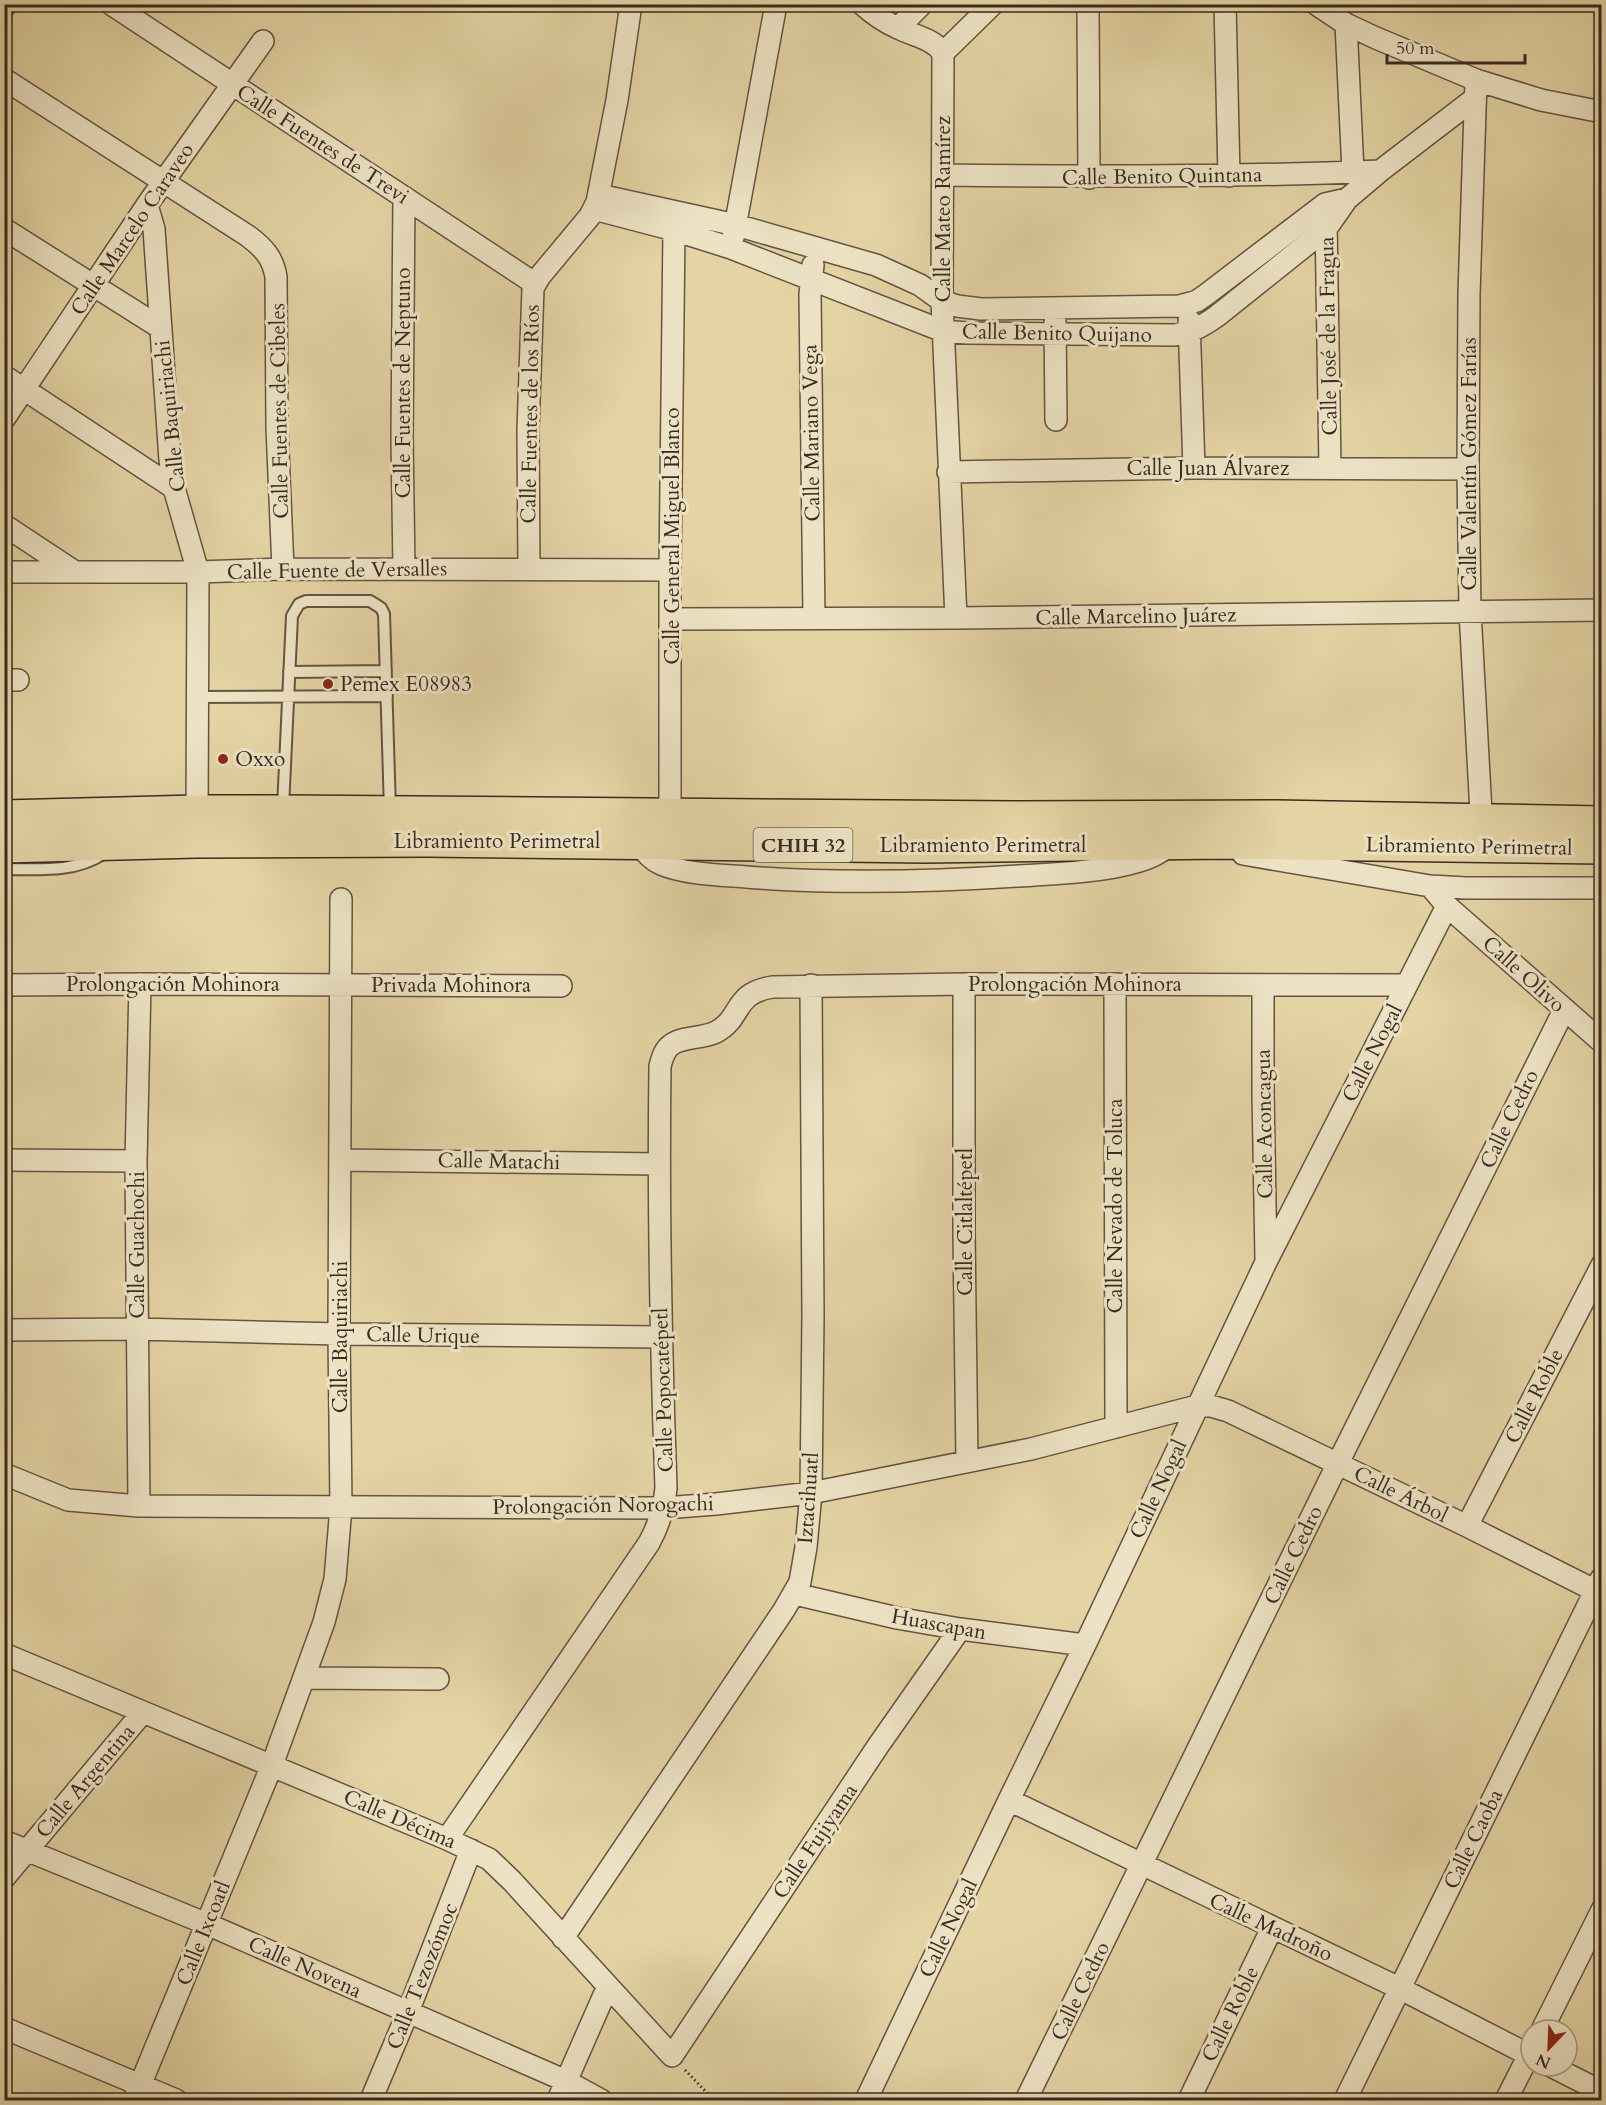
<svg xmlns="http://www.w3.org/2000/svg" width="1606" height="2105" viewBox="0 0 1606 2105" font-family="Cardo,serif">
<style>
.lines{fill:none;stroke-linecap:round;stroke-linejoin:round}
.service-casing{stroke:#645443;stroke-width:14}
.minor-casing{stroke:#645443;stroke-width:24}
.primary-casing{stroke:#392a23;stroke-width:36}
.path{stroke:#392a23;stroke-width:3;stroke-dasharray:1.5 3;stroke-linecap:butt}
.service{stroke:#ede3c4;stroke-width:10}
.minor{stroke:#ede3c4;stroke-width:21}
.primary{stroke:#e4d4a4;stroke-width:33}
.poi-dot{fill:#8f2418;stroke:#ede3c4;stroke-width:2}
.labels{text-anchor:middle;stroke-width:6;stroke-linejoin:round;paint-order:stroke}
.shield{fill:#ede3c4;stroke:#6f6253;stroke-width:1.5}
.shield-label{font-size:20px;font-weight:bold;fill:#392a23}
.street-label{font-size:21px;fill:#392a23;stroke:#ede3c4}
.poi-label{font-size:21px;fill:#392a23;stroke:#ede3c4;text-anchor:start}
</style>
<rect width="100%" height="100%" fill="#e4d4a4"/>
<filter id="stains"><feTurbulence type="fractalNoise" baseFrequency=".00333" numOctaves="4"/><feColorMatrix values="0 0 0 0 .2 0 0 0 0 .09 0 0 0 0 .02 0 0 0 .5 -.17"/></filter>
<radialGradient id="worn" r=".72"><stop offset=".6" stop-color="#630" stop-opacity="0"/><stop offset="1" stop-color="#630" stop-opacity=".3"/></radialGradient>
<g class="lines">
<g class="service-casing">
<path id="service" d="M289,672l97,-1
M197,697l190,-1
M283,808l9,-192 7,-12 7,-3h64l11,7 3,6 6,196
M4,869c34,0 70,4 99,-15"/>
</g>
<g class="minor-casing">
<path id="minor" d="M111,4l423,279
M862,4c11,10 23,18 36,24 15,8 35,10 45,25
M1088,4l1,174
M1225,4l4,172
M1316,4l30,20 30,14 100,42 65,20 61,12
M4,7l2,-3
M1346,24l7,148
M898,28l24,-24
M943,53l-1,248 14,317
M943,53l50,-49
M4,79l244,157c16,12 25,22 28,41l1,150 6,142
M1476,80l-7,214 -1,175 2,142 12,220
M944,175c145,2 290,2 436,-4
M599,195l137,30 140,40 44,20 22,16 15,5 24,3 198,-3 18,-5 10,-7 118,-90 22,-5
M404,197l-2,241 2,131
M147,205l7,24 16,231 4,28 24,84 -1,250
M594,209l80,21 57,18 212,83 24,2 207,2c18,-3 29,-9 43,-19l109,-87 21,-30 33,-28 94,-72
M1326,220l4,248
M4,229l157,99
M733,238l43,-234
M813,265l-3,29 4,324
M1189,320l5,148
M1055,322l1,98
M4,376l170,112
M4,419l143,-214 116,-164
M948,472l246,-4 274,1
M4,525l71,47
M529,568l-1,-138 5,-142 7,-12 50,-60 7,-14 20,-102 14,-96
M4,572h194l85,-3 387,1
M671,619l285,-1 646,-8
M4,680h14
M670,827v-257l4,-340
M638,843c7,8 13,17 23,21 22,10 61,11 85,13 91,7 182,5 273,-1 34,-2 84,-4 117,-14 12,-3 23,-8 32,-16
M1243,854l187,32 36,2h136
M1447,906l155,136
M964,984v250l3,227
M1115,984l1,443
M4,985l136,-1 421,2
M1263,985v108l3,166
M4,1160l132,1
M340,1160l319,4
M4,1330l133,-1 202,5 322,3
M4,1474l64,26 71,6 525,2 52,-4 95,-11 220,-44 166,-43h14l17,5 239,115 135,68
M139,1506l-3,-345 4,-177
M1467,1526l135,-261
M795,1594l102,24 63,11 125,16
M4,1654l443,185 42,20 23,22 160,175 206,-310 82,-117
M305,1678l133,1
M1009,1800l390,188 132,68
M447,1839l202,-296c10,-18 15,-34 17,-55 -5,-140 -8,-281 -6,-422 2,-7 4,-16 11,-21 12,-9 31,-6 45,-13 27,-14 16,-39 57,-45l191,-3 442,1
M4,1841l203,83 359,157 35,19
M4,1878l139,-166
M563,1938l221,-328 16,-28 6,-35 5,-54 2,-177 -2,-331
M4,2028l172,72
M1542,2030l60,-120
M1551,2066l51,26
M134,2100l138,-335 52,-143 11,-43 6,-72 -2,-173 2,-435
M371,2100l37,-88 63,-162
M558,2100l50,-114
M866,2100l143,-300 76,-155 181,-383 181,-356 -17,-20
M1026,2100l312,-637 226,-453
M1189,2100l83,-172
M1345,2100l256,-521
M1506,2100l25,-49"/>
</g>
<g class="primary-casing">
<path id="primary" d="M4,817l193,-5h86l733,6 260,-1 326,6
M4,846l192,-5 231,-1 498,6 295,-4 382,5"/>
</g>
<path class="path" d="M685,2070l29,30"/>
<use href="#service" class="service"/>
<use href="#minor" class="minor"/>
<use href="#primary" class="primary"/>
</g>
<g class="poi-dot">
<circle cx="328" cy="684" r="6"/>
<circle cx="223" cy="759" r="6"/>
</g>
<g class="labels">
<rect class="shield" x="753.5" y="828" width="99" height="34" rx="4.5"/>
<g class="shield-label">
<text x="803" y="852">CHIH 32</text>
</g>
<g class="street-label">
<text transform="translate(323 144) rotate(33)" y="7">Calle Fuentes de Trevi</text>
<text transform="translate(1162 176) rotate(-1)" y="7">Calle Benito Quintana</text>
<text transform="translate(943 209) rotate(-90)" y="7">Calle Mateo Ramírez</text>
<text transform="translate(132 229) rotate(-56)" y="7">Calle Marcelo Caraveo</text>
<text transform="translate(1057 333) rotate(1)" y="7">Calle Benito Quijano</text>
<text transform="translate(1328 336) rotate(-91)" y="7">Calle José de la Fragua</text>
<text transform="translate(403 383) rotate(-90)" y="7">Calle Fuentes de Neptuno</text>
<text transform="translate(279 411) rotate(-91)" y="7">Calle Fuentes de Cibeles</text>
<text transform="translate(530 414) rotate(-89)" y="7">Calle Fuentes de los Ríos</text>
<text transform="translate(170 416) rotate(-96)" y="7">Calle Baquiriachi</text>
<text transform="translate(811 433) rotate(-91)" y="7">Calle Mariano Vega</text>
<text transform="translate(1469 464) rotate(-90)" y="7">Calle Valentín Gómez Farías</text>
<text x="1208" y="475">Calle Juan Álvarez</text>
<text transform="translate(672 536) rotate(-90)" y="7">Calle General Miguel Blanco</text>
<text transform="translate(337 570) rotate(-1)" y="7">Calle Fuente de Versalles</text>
<text transform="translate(1136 616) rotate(-1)" y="7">Calle Marcelino Juárez</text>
<text x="497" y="848">Libramiento Perimetral</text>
<text x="983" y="852">Libramiento Perimetral</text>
<text transform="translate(1469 846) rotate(1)" y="7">Libramiento Perimetral</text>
<text transform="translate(1524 974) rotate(42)" y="7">Calle Olivo</text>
<text x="173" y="991">Prolongación Mohinora</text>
<text x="1075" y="991">Prolongación Mohinora</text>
<text x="451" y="992">Privada Mohinora</text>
<text transform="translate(1372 1053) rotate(-63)" y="7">Calle Nogal</text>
<text transform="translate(1509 1119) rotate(-64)" y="7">Calle Cedro</text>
<text transform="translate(1264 1124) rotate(-91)" y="7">Calle Aconcagua</text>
<text transform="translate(499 1161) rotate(1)" y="7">Calle Matachi</text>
<text transform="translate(1115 1206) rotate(-90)" y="7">Calle Nevado de Toluca</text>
<text transform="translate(965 1222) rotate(-90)" y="7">Calle Citlaltépetl</text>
<text transform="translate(137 1245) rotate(-90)" y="7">Calle Guachochi</text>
<text transform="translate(423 1335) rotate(1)" y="7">Calle Urique</text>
<text transform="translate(340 1337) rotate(-90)" y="7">Calle Baquiriachi</text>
<text transform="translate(663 1390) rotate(-92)" y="7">Calle Popocatépetl</text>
<text transform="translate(1534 1396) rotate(-63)" y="7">Calle Roble</text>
<text transform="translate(1158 1489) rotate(-65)" y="7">Calle Nogal</text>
<text transform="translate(1401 1494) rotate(26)" y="7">Calle Árbol</text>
<text transform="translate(808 1498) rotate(-86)" y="7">Iztacihuatl</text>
<text transform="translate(603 1505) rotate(-1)" y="7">Prolongación Norogachi</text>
<text transform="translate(1293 1555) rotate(-64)" y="7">Calle Cedro</text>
<text transform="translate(939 1624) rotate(10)" y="7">Huascapan</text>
<text transform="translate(85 1781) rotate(-50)" y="7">Calle Argentina</text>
<text transform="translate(400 1819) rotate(23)" y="7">Calle Décima</text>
<text transform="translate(1473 1839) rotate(-64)" y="7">Calle Caoba</text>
<text transform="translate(815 1841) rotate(-56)" y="7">Calle Fujiyama</text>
<text transform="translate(1271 1927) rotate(25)" y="7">Calle Madroño</text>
<text transform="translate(948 1928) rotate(-64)" y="7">Calle Nogal</text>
<text transform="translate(203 1933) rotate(-68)" y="7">Calle Ixcoatl</text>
<text transform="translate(305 1967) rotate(24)" y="7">Calle Novena</text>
<text transform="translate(422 1976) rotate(-68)" y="7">Calle Tezozómoc</text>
<text transform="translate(1080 1991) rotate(-64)" y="7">Calle Cedro</text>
<text transform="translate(1230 2014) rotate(-64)" y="7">Calle Roble</text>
</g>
<g class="poi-label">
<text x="340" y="691">Pemex E08983</text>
<text x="235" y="766">Oxxo</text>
</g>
</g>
<rect width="1606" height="2105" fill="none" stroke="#e4d4a4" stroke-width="24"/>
<rect x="6" y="6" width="1594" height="2093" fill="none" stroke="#392a23" stroke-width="3"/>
<rect x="12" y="12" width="1582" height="2081" fill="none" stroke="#392a23" stroke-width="1.5"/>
<g transform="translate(1549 2048) rotate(203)"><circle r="28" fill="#ede3c4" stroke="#a59984" stroke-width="1.5"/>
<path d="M0-4.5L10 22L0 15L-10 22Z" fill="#8f2418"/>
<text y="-9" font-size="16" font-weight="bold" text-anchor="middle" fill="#392a23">N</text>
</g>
<path d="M1387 54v9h138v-9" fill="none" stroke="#392a23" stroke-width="3"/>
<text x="1396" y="54" font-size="18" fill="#392a23" stroke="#ede3c4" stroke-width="4.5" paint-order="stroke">50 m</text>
<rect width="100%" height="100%" filter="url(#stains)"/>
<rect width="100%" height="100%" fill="url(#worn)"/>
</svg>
